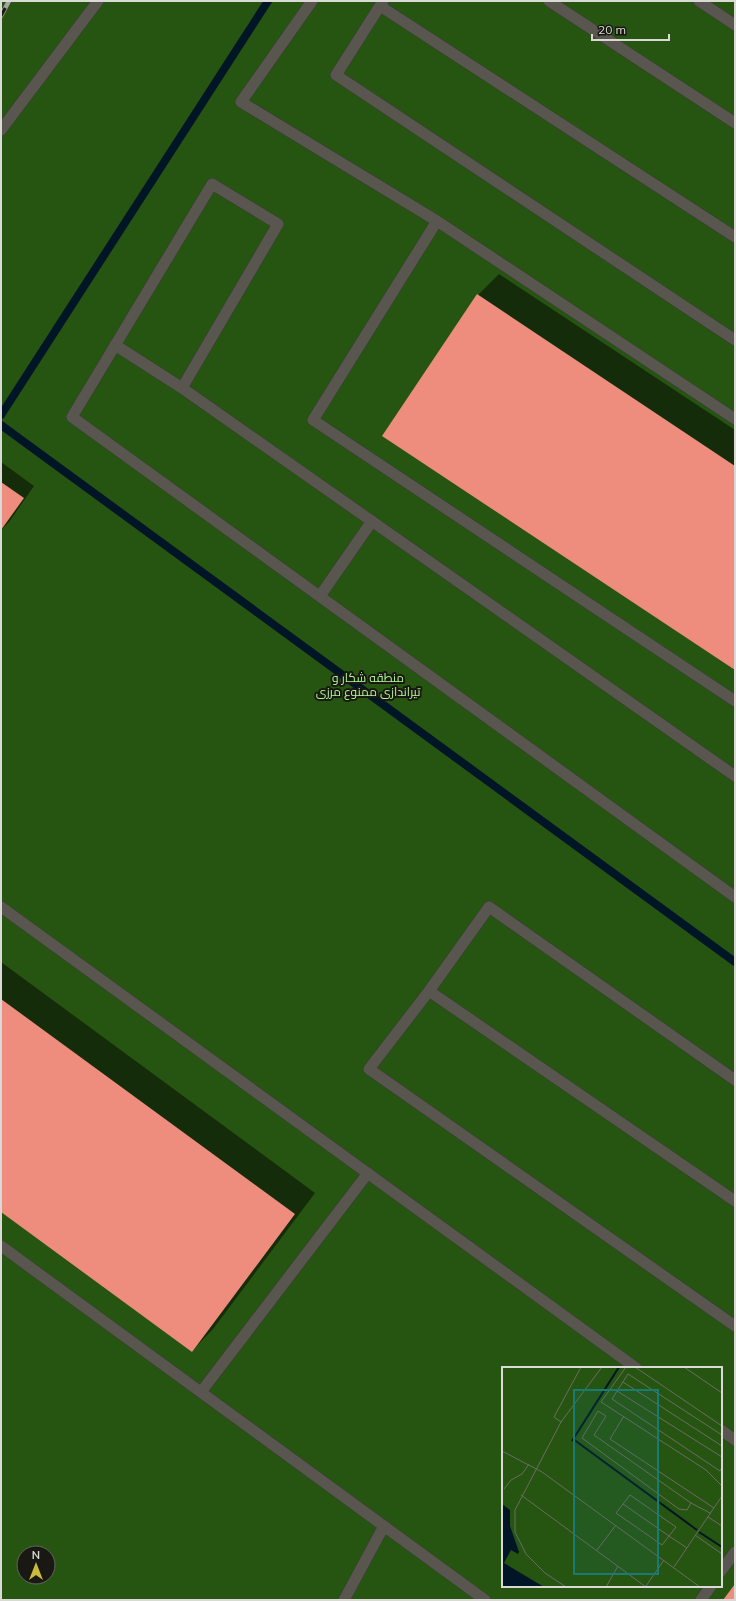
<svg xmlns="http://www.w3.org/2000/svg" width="736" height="1601" viewBox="0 0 736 1601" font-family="Mulish,Cairo,sans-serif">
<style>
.green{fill:#265411;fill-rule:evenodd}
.shadow{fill:#0007}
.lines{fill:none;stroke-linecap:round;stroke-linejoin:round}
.stream{stroke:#001526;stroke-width:8}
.building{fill:#ee8c7d}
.service-casing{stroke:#3e3c38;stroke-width:12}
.service{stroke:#595650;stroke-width:11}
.rail-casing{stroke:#a5a39e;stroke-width:4.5}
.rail{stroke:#1a1813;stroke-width:3;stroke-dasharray:9;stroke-linecap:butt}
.labels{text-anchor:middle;stroke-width:4;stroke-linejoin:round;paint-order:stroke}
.park-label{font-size:12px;fill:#aef994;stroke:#1a1813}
.inset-river{fill:none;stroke:#001526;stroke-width:2}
.inset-road{fill:none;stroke:#6d6b66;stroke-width:1}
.view{fill:#197b73;fill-opacity:0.15;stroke:#197b73;stroke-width:2}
.inset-edge{fill:none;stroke:#dbd9d5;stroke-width:2}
</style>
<rect width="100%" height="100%" fill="#24211c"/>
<path class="green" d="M1,1h734v1599h-734zM503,1368h218v218h-218zM24,1553h24v24h-24z"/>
<path class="shadow" d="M499,274l236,156v239l-257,-374z
M1,462l33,24 -25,36 -8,8z
M1,962l314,231 -102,136 -21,22 -191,-141z"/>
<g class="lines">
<path class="stream" d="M1,415l267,-414
M1,425l734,537"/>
</g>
<path class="building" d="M477,294l258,172v204l-353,-234z
M1,482l23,16 -23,32z
M1,999l294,215 -103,138 -191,-140z
M735,1584v16h-12z"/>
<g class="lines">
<g class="service-casing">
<path id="service" d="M312,1l-71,101 196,119 298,198
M383,1l-47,74 399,265
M549,1l186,122
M699,1l36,24
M380,6l355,231
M1,130l97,-129
M437,221l-124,199 422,281
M115,345l67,43
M320,596l52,-75
M735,776l-553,-388 96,-164 -66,-40 -140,233 663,480
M1,907l635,461
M429,991l-60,78 366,257
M735,1080l-246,-173 -60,84 306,210
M1,1246l484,354
M201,1392l167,-219
M721,1430l14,10
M721,1571l14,-19
M344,1600l40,-74
M701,1600l10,-14"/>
</g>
<use href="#service" class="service"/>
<g class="rail-casing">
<path id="rail" d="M1,16l8,-15"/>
</g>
<use href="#rail" class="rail"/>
</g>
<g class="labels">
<g class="park-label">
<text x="368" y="682">منطقه شکار و<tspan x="368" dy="14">تیراندازی ممنوع مرزی</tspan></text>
</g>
</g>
<g transform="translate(502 1367)">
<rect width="220" height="220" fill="#24211c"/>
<path d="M0,0h220v220h-220z" fill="#265411"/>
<path d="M0,137l8,6v16l9,26 -1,2 -7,-4 -7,13 40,24h-42z" fill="#001526"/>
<path class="inset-river" d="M71,72l124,91M70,74l47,-74M197,165l23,15"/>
<path class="inset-road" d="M124,0l-25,35 105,68 16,16M133,0l87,59M182,0l38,26M121,15l99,64M115,24l105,66M122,49l-14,23 104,69M59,55l-7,-5 27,-50M220,68l-94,-61 -16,25 108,72 2,-4M0,84l40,21 158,115M2,122l7,-9 11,-6 7,-10M19,128l125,92M189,136l-4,7 -8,-1 -97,-71 16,-27 8,5 -12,19 97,68 19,10M121,137l-7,9 46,32 14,-18 -46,-32 -7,9 46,32 18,12M206,150l14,9M193,168l27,19M95,183l19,-25M172,200l48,-71M144,219l18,-26M64,220l-21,-14 -19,-19 -11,-22v-22l46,-88 41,-55M104,220l12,-21"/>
<path class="view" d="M72,23h84v184h-84z"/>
<rect width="220" height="220" class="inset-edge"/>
</g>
<rect width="736" height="1601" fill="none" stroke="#dbd9d5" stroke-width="4"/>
<g transform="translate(36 1565)"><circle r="19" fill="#1a1813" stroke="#676561"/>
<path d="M0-3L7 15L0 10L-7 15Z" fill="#cbba39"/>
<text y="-6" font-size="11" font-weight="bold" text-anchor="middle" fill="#dbd9d5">N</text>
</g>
<path d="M592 34v6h77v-6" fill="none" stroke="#dbd9d5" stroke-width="2"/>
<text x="598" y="34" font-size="12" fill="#dbd9d5" stroke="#1a1813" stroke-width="3" paint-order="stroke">20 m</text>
</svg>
